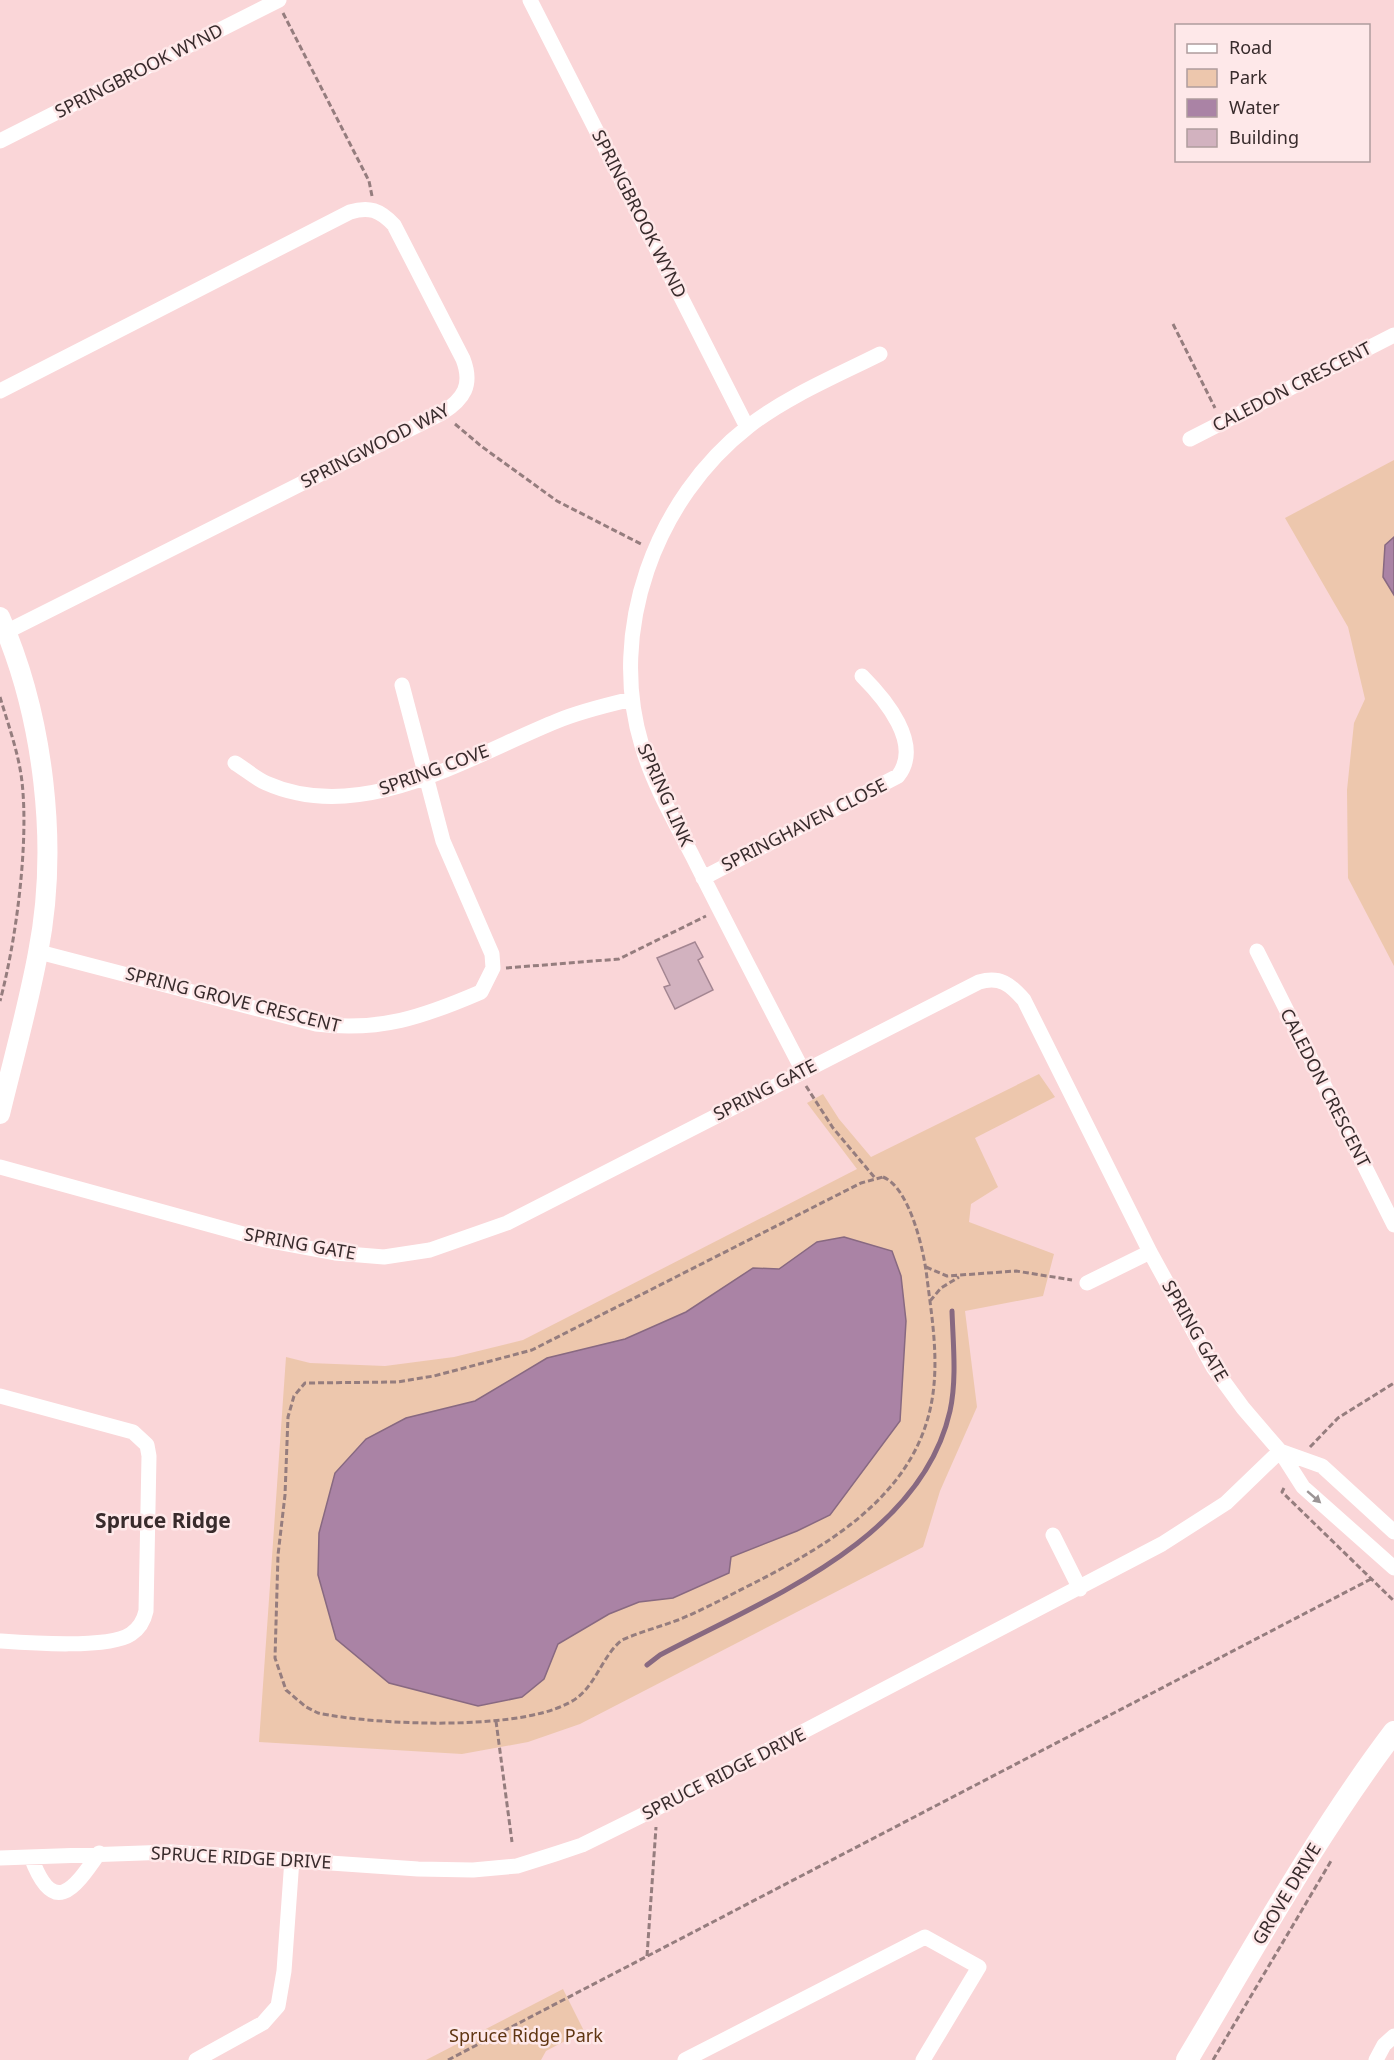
<svg xmlns="http://www.w3.org/2000/svg" width="1394" height="2060" viewBox="0 0 1394 2060" font-family="'Noto Sans',sans-serif">
<style>
.green{fill:#edc7ad}
.water{fill:#aa83a5;stroke:#886981;stroke-width:1.5}
.lines{fill:none;stroke-linecap:round;stroke-linejoin:round}
.stream{stroke:#886981;stroke-width:5}
.building{fill:#d2b2bf;stroke:#a48692;stroke-width:1.5}
.path{stroke:#957d7e;stroke-width:3;stroke-dasharray:6 3;stroke-linecap:butt}
.minor{stroke:#fff;stroke-width:15}
.tertiary{stroke:#fff;stroke-width:20}
.secondary{stroke:#fff;stroke-width:22}
.oneway{fill:#9c9596}
.labels{text-anchor:middle;stroke-width:5;stroke-linejoin:round;paint-order:stroke}
.street-label{font-size:18px;fill:#382b2c;stroke:#fee8e9}
.park-label{font-size:18px;fill:#5f3511;stroke:#fee8e9}
.quarter-label{font-size:21px;font-weight:bold;fill:#382b2c;stroke:#fee8e9}
</style>
<rect width="100%" height="100%" fill="#fad6d8"/>
<path class="green" d="M1394,460v506l-46,-88 -1,-88 7,-67 11,-24 -17,-72 -63,-109z
M1039,1074l16,23 -80,41 23,49 -27,17 -2,18 85,32 -11,42 -78,15 12,96 -37,84 -17,56 -343,177 -52,18 -66,12 -203,-12 27,-385 24,6 75,3 69,-9 69,-17 334,-171 -50,-66 16,-9 16,25 32,38z
M563,1989l21,42 -38,20 -5,9h-115z"/>
<path class="water" d="M1394,537v58l-11,-18 2,-32z
M844,1237l48,14 9,25 5,45 -6,100 -70,94 -33,16 -66,26 -2,16 -56,25 -34,4 -30,12 -51,30 -14,35 -22,18 -44,9 -89,-23 -53,-44 -18,-64 1,-42 16,-60 31,-34 40,-21 69,-17 72,-43 78,-19 61,-27 67,-44 26,1 38,-27z"/>
<g class="lines">
<path class="stream" d="M647,1665l13,-10c106,-56 261,-115 290,-244 7,-32 3,-68 2,-100"/>
</g>
<path class="building" d="M695,942l8,15 -5,3 15,30 -38,19 -11,-22 6,-2 -13,-27z"/>
<g class="lines">
<path class="path" d="M283,13l86,168 3,15
M1173,324l42,84
M455,424l26,22 76,55 86,44
M0,697c8,27 19,57 22,85 7,61 -6,160 -22,219
M506,968l113,-9 87,-43
M806,1086l27,42 42,50
M883,1177c27,11 41,74 44,101 5,40 12,81 5,122 -16,93 -100,143 -176,182 -26,13 -51,27 -78,38 -19,7 -38,12 -56,20 -19,15 -25,42 -44,57 -45,36 -204,28 -260,16l-12,-6 -20,-17 -11,-32 3,-103 7,-60 3,-78 6,-21 11,-13 92,-1 37,-6 98,-26 329,-167z
M926,1267l21,9 69,-5 56,9
M930,1301l11,-13 18,-11
M1310,1447l28,-29 56,-35
M1284,1488l-2,4 112,109
M496,1721l16,121
M647,1956l9,-129
M448,2060l923,-481
M1213,2060l118,-199"/>
<path class="minor" d="M530,0l217,427
M0,141l279,-141
M0,391l350,-179c19,-6 30,-2 44,13l69,134c10,26 1,40 -21,54l-436,219
M1190,439l204,-104
M235,763c10,6 20,15 31,20 96,43 204,-27 291,-62 24,-10 50,-16 75,-22
M703,878l195,-102c25,-32 -13,-77 -36,-100
M1257,951l137,274
M39,952l277,72c64,8 107,-7 165,-32l12,-24 -1,-14 -49,-113 -41,-156
M803,1071c-37,-71 -74,-142 -110,-214 -18,-35 -40,-73 -51,-111 -35,-115 13,-247 107,-320 39,-30 87,-50 131,-72
M0,1167l265,73 70,13 49,4 46,-7 77,-27 472,-241c21,-6 31,2 45,18l126,252 63,115 30,41 37,43 23,36 91,81
M1087,1283l63,-31
M0,1396l133,36 14,13 2,11 -3,155c-2,9 -6,17 -15,23 -22,15 -103,9 -131,7
M1280,1451l42,15 72,66
M1053,1535l27,54
M31,1857c22,60 42,34 68,-4
M0,1858l171,-6 247,17 55,1 44,-4 38,-12 27,-9 75,-37 505,-264 64,-41 54,-52
M196,2060l67,-37 15,-17 6,-35 8,-112
M685,2060l240,-123 54,30 -56,93
M1376,2060l8,-15 10,-9"/>
<path class="tertiary" d="M0,617c44,100 59,229 38,336 -10,54 -25,107 -38,161"/>
<path class="secondary" d="M1187,2060c66,-110 129,-225 207,-328"/>
</g>
<defs><path id="oneway-solid" d="M-6-.8H1V-3.2L6.5 0L1 3.2V.8H-6Z" transform="scale(1.5)"/></defs>
<use class="oneway" href="#oneway-solid" transform="translate(1314 1497) rotate(41)"/>
<g class="labels">
<g class="street-label">
<text transform="translate(139 71) rotate(-27)" y="6">SPRINGBROOK WYND</text>
<text transform="translate(639 214) rotate(63)" y="6">SPRINGBROOK WYND</text>
<text transform="translate(1292 387) rotate(-27)" y="6">CALEDON CRESCENT</text>
<text transform="translate(375 446) rotate(-27)" y="6">SPRINGWOOD WAY</text>
<text transform="translate(434 770) rotate(-20)" y="6">SPRING COVE</text>
<text transform="translate(665 795) rotate(66)" y="6">SPRING LINK</text>
<text transform="translate(804 825) rotate(-27)" y="6">SPRINGHAVEN CLOSE</text>
<text transform="translate(233 1000) rotate(14)" y="6">SPRING GROVE CRESCENT</text>
<text transform="translate(1325 1088) rotate(63)" y="6">CALEDON CRESCENT</text>
<text transform="translate(765 1090) rotate(-27)" y="6">SPRING GATE</text>
<text transform="translate(300 1244) rotate(10)" y="6">SPRING GATE</text>
<text transform="translate(1195 1331) rotate(60)" y="6">SPRING GATE</text>
<text transform="translate(724 1774) rotate(-27)" y="6">SPRUCE RIDGE DRIVE</text>
<text transform="translate(241 1858) rotate(3)" y="6">SPRUCE RIDGE DRIVE</text>
<text transform="translate(1287 1894) rotate(-59)" y="6">GROVE DRIVE</text>
</g>
<g class="park-label">
<text x="526" y="2042">Spruce Ridge Park</text>
</g>
<g class="quarter-label">
<text x="163" y="1528">Spruce Ridge</text>
</g>
</g>
<rect x="1175" y="24" width="195" height="138" fill="#fee8e9" stroke="#af9c9d" stroke-width="1.5"/>
<rect x="1187" y="44" width="30" height="9" fill="#ffffff" stroke="#af9c9d" stroke-width="1.5"/>
<text x="1229" y="54" font-size="18" fill="#382b2c">Road</text>
<rect x="1187" y="69" width="30" height="18" fill="#edc7ad" stroke="#af9c9d" stroke-width="1.5"/>
<text x="1229" y="84" font-size="18" fill="#382b2c">Park</text>
<rect x="1187" y="99" width="30" height="18" fill="#aa83a5" stroke="#af9c9d" stroke-width="1.5"/>
<text x="1229" y="114" font-size="18" fill="#382b2c">Water</text>
<rect x="1187" y="129" width="30" height="18" fill="#d2b2bf" stroke="#af9c9d" stroke-width="1.5"/>
<text x="1229" y="144" font-size="18" fill="#382b2c">Building</text>
</svg>
